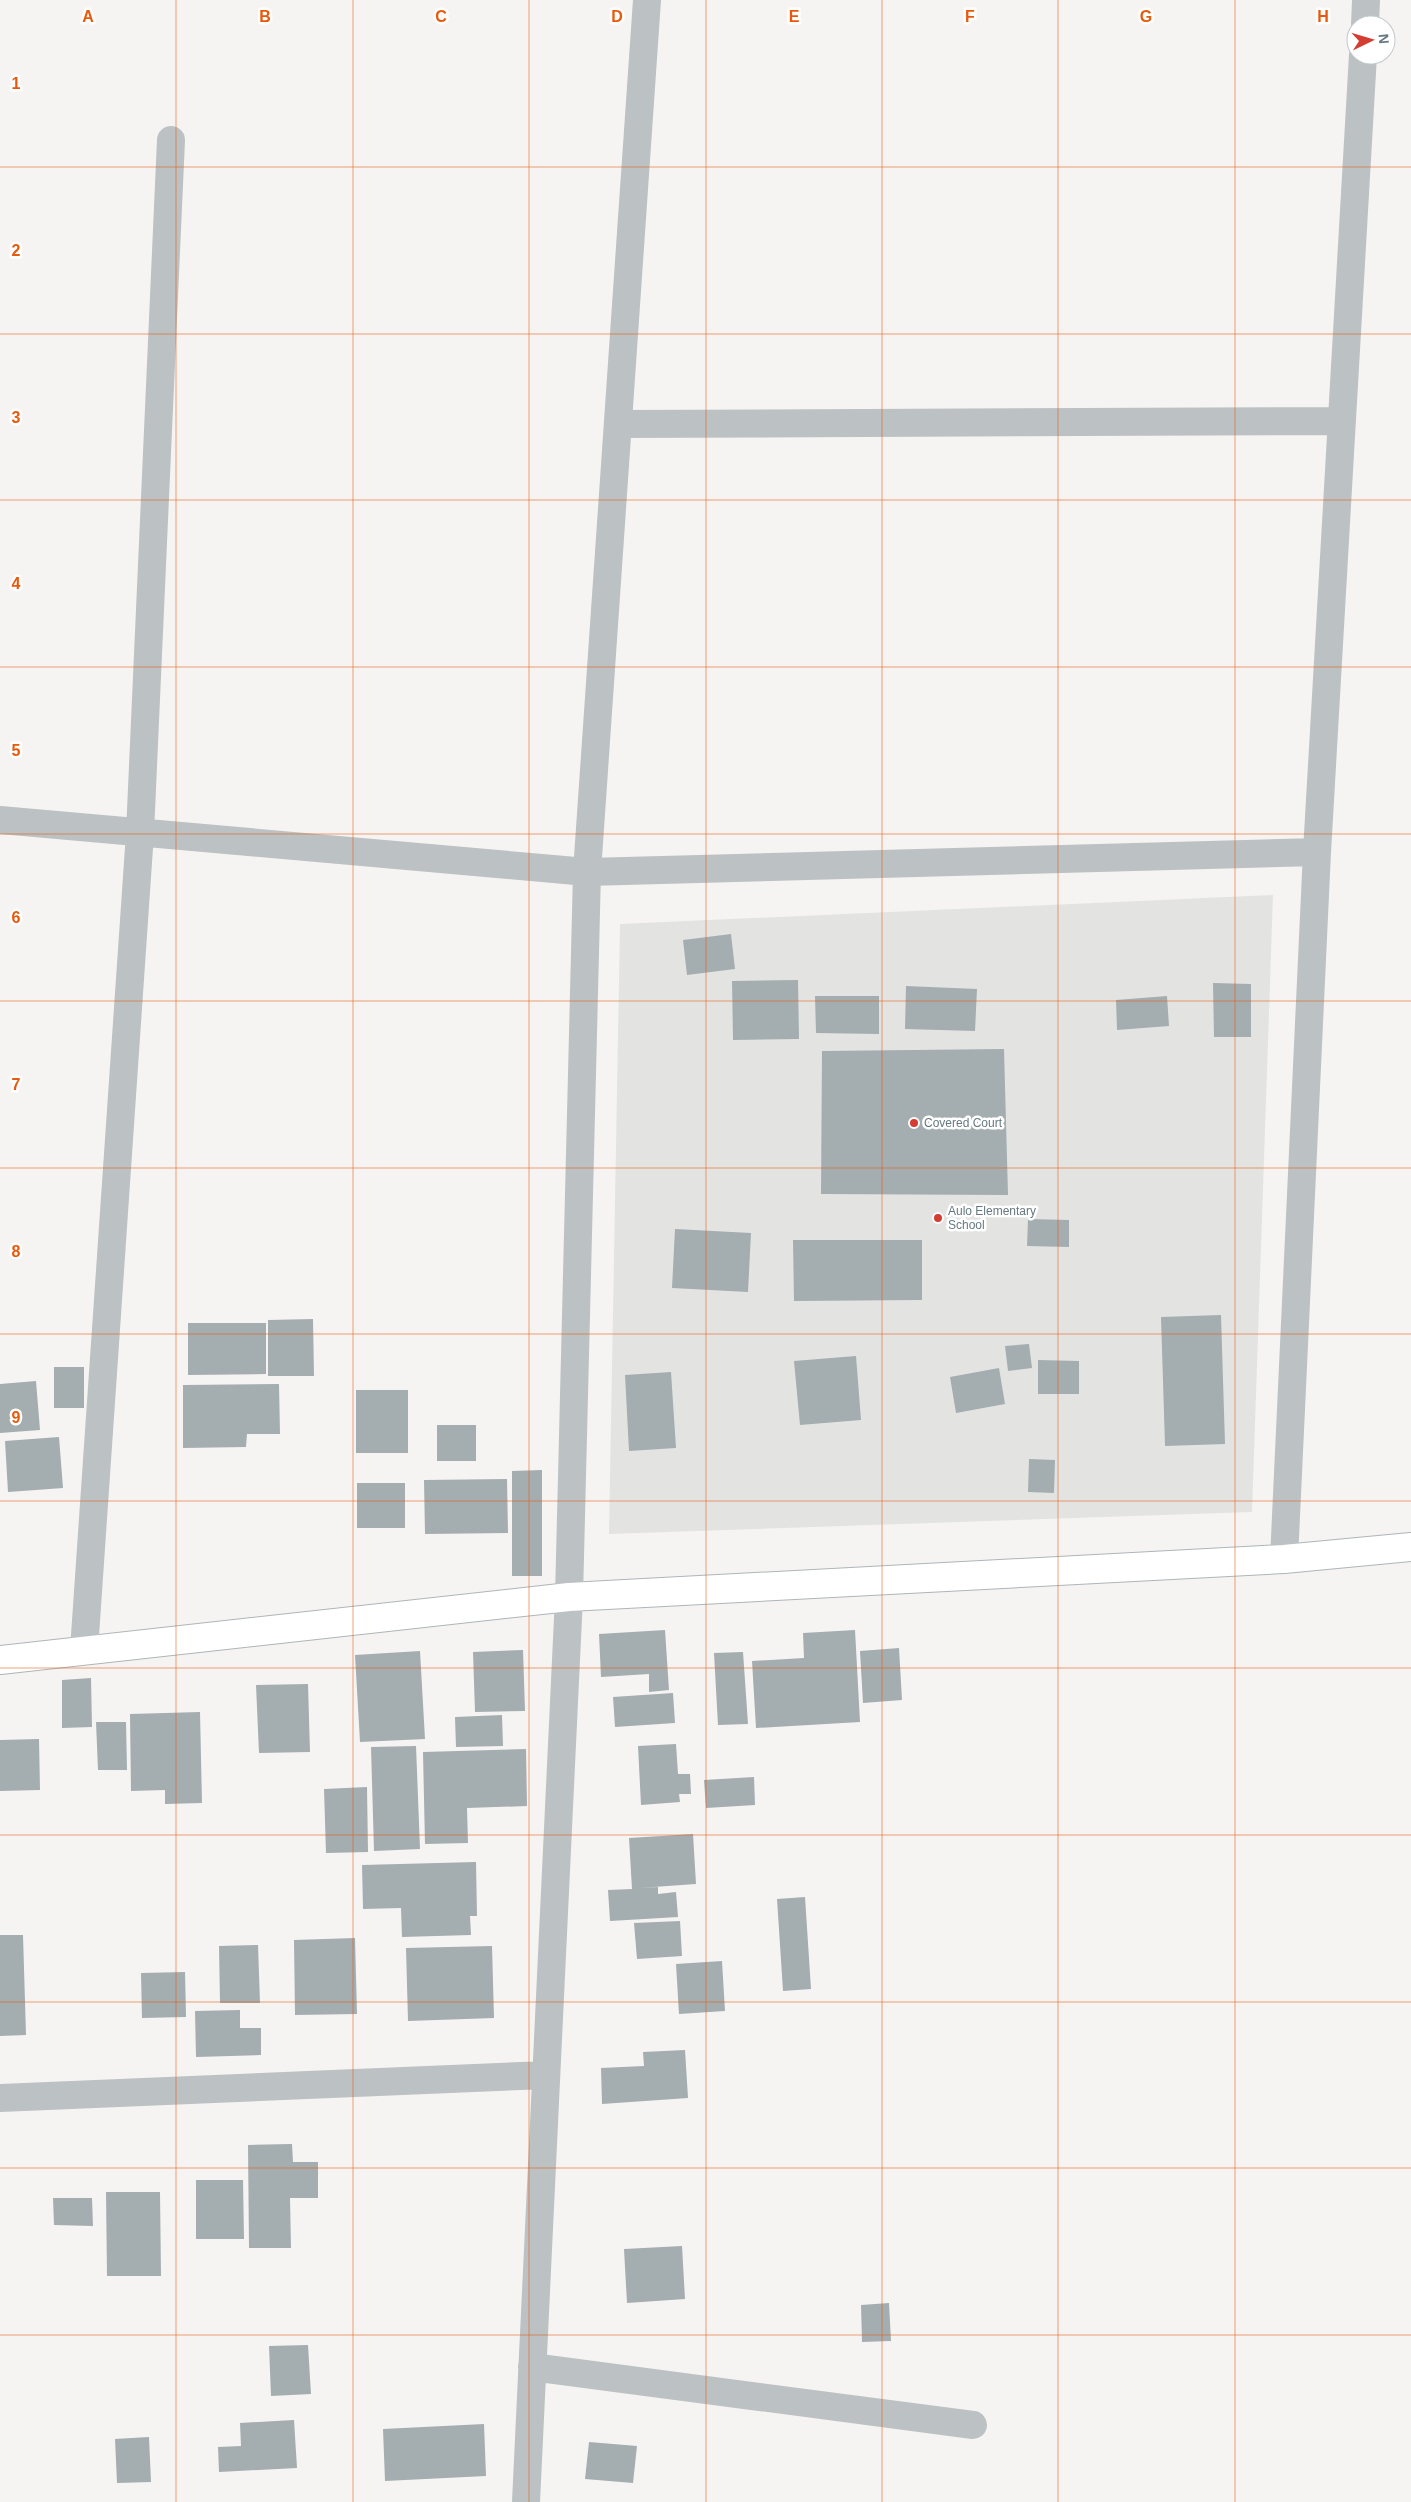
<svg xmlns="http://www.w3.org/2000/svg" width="1411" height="2502" viewBox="0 0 1411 2502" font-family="Arial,sans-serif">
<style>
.built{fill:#e3e4e2}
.building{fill:#a4adb0}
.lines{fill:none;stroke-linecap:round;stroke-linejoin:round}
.secondary-casing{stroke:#aeb5b8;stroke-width:30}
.street{stroke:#bcc1c3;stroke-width:28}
.secondary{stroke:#fff;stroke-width:28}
.grid{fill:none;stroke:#e8590c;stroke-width:1;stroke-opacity:0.55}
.poi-dot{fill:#d43d32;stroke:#fff;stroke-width:2}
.labels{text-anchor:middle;stroke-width:5;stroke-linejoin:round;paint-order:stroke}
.poi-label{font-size:12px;fill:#667980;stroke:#fff;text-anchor:start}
.grid-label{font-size:16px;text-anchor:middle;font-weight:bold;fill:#e8590c;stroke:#fff;stroke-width:5;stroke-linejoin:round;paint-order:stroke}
</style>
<rect width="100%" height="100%" fill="#f5f4f2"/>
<path class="built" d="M1273,895l-21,617 -643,22 11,-610z"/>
<path class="building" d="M731,934l4,35 -48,6 -4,-35z
M798,980l1,59 -66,1 -1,-59z
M1213,983l38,1v53h-37z
M906,986l71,3 -2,42 -70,-2z
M815,996h64v38l-63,-1z
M1167,996l2,30 -52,4 -1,-30z
M1004,1049l4,146 -187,-1 1,-143z
M1028,1219l41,1v27l-42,-1z
M675,1229l76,4 -3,59 -76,-4z
M793,1240h129v60l-128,1z
M1221,1315l4,129 -60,2 -4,-129z
M313,1319l1,57h-46v-56z
M188,1323h78v51l-78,1z
M1029,1344l3,24 -24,3 -3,-25z
M856,1356l5,64 -61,5 -6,-64z
M1038,1360l41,1v33h-41z
M54,1367h30v41h-30z
M999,1368l6,36 -49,9 -6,-36z
M671,1372l5,76 -47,3 -4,-76z
M36,1381l4,49 -40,3v-49z
M279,1384l1,50h-33l-1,13 -63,1v-63z
M356,1390h52v63h-52z
M437,1425h39v36h-39z
M59,1437l4,51 -55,4 -3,-51z
M1029,1459l26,1 -1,33 -26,-1z
M542,1470v106h-30v-105z
M507,1479l1,54 -83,1 -1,-54z
M357,1483h48v45h-48z
M665,1630l4,60 -20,2v-18l-48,3 -2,-43z
M855,1630l5,92 -104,6 -4,-67 52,-3 -1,-25z
M899,1648l3,52 -39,3 -3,-52z
M523,1650l2,61 -50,1 -2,-60z
M420,1651l5,88 -65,3 -5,-87z
M743,1652l5,72 -30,1 -4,-72z
M91,1678l1,49 -30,1v-48z
M308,1684l2,68 -51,1 -3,-68z
M673,1693l2,30 -60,4 -2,-30z
M200,1712l2,91 -37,1v-14l-34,1 -1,-77z
M502,1715l1,31 -47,1 -1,-30z
M96,1722h30l1,48h-29z
M39,1739l1,51 -40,1v-51z
M676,1744l2,30h12l1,20h-12l1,8 -39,3 -3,-59z
M416,1746l4,103 -46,2 -3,-104z
M526,1749l1,57 -60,2 1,35 -43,1 -2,-92z
M754,1777l1,28 -49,3 -2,-28z
M367,1787l1,65 -42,1 -2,-64z
M693,1834l3,50 -57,4 19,-1v7l18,-2 2,25 -68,4 -2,-31 24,-1 -3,-51z
M476,1862l1,54h-7l1,19 -69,2 -1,-29 -38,1 -1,-44z
M805,1897l6,92 -28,2 -6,-92z
M680,1921l2,35 -45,3 -3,-36z
M0,1935h23l3,100 -26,1z
M355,1938l2,76 -62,1 -1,-75z
M258,1945l2,58h-40l-1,-57z
M492,1946l2,72 -86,3 -2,-73z
M722,1961l3,50 -46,3 -3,-50z
M185,1972l1,45 -44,1 -1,-45z
M240,2010v18h21v27l-65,2 -1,-46z
M685,2050l3,48 -86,6 -1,-36 43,-2 -1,-14z
M292,2144l1,18h25v36h-28l1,50h-42l-1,-103z
M196,2180h47l1,59h-48z
M106,2192h54l1,84h-54z
M53,2198h39l1,28 -39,-1z
M682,2246l3,53 -58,4 -3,-54z
M889,2303l2,38 -29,1 -1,-37z
M308,2345l3,49 -40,2 -2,-50z
M294,2420l3,48 -78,4 -1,-25 23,-1 -1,-23z
M484,2424l2,52 -101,5 -2,-52z
M149,2437l2,45 -34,1 -2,-44z
M589,2442l48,4 -4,37 -48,-4z"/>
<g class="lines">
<g class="secondary-casing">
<path id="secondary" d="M0,1660l569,-63 715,-38 127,-12"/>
</g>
<path class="street" d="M1365,25l1,-25
M618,424l724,-3
M0,820l587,52 730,-20
M1284,1559l33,-707 46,-797
M84,1650l56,-817 31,-693
M0,2098l546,-23
M532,2367l441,58
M526,2502l43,-905 18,-725 60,-872"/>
<use href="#secondary" class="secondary"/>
</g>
<path class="grid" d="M176,0v2502M353,0v2502M529,0v2502M706,0v2502M882,0v2502M1058,0v2502M1235,0v2502M0,167h1411M0,334h1411M0,500h1411M0,667h1411M0,834h1411M0,1001h1411M0,1168h1411M0,1334h1411M0,1501h1411M0,1668h1411M0,1835h1411M0,2002h1411M0,2168h1411M0,2335h1411"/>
<g class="poi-dot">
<circle cx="914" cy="1123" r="5"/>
<circle cx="938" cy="1218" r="5"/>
</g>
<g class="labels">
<g class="poi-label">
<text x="924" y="1127">Covered Court</text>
<text x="948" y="1215">Aulo Elementary<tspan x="948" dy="14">School</tspan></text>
</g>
</g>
<g class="grid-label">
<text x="88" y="22">A</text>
<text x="265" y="22">B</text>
<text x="441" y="22">C</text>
<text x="617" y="22">D</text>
<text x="794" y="22">E</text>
<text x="970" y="22">F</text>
<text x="1146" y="22">G</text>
<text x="1323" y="22">H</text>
<text x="16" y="89">1</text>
<text x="16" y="256">2</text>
<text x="16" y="423">3</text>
<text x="16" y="589">4</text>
<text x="16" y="756">5</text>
<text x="16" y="923">6</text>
<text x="16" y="1090">7</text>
<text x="16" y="1257">8</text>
<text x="16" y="1423">9</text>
</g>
<g transform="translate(1371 40) rotate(85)"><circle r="24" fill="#ffffff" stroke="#c2c9cc"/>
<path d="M0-4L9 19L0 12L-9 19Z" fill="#d43d32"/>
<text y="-8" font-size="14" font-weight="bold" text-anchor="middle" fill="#667980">N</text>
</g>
</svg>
